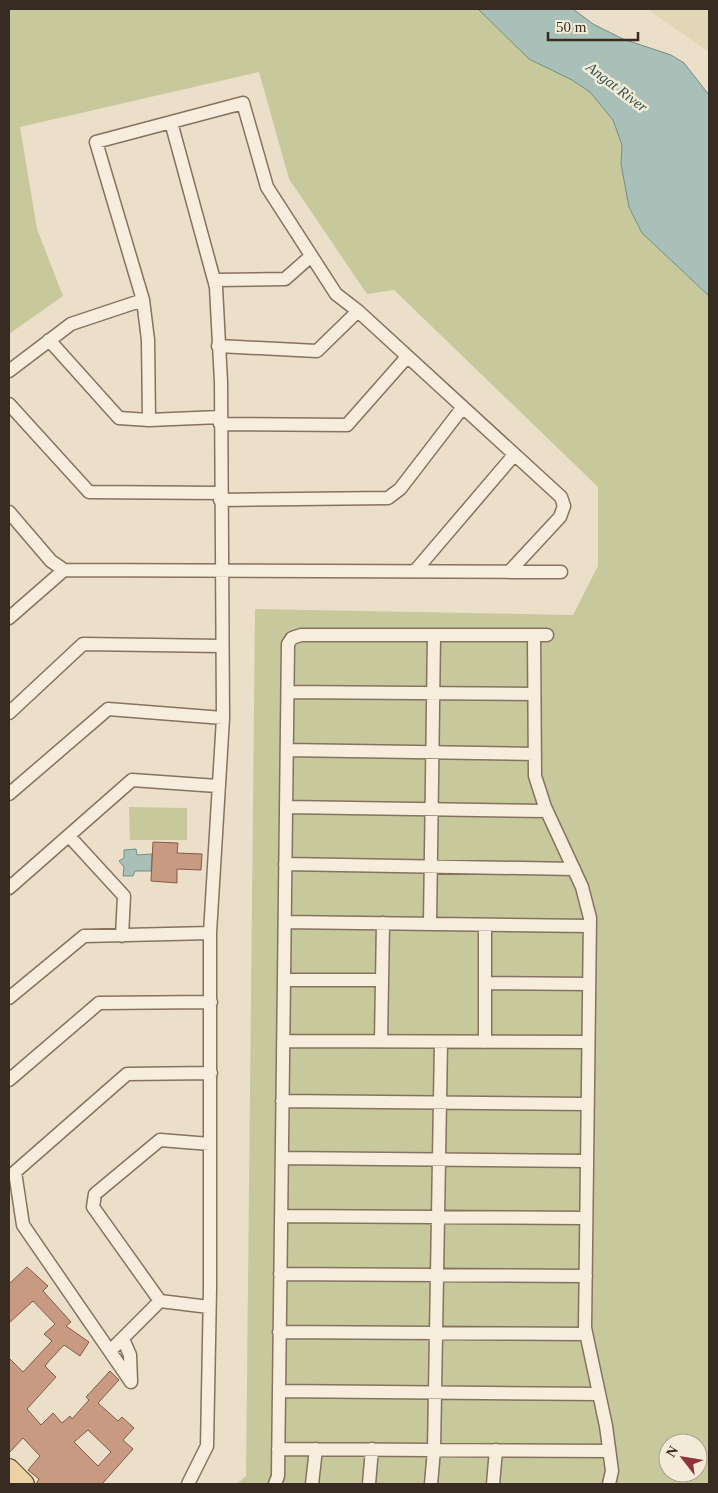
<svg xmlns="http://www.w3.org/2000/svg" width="718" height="1493" viewBox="0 0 718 1493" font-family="Georgia,serif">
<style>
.farmland{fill:#e1d7b7}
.green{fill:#c7c99d;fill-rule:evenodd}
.water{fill:#a9c0b8;stroke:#708e85}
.building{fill:#c79a81;stroke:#845b46;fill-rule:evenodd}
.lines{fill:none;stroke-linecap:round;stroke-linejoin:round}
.street-casing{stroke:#87715f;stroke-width:15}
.primary-casing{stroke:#554032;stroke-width:22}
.street{stroke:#f7eddc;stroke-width:12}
.primary{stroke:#ebd1a4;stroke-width:20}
.labels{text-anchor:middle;stroke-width:5;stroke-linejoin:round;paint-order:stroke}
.water-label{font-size:15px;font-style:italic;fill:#325752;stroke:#f4ead8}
</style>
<rect width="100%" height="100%" fill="#ecdfc9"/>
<path class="farmland" d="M647,9h62v43z"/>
<path class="green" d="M9,9h469l51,50 43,21 18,12 23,28 9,25 -1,19 21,69 67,63v1188h-472l9,-8 9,-867 318,6 25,-49v-79l-204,-197 -27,4 -78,-115 -30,-107 -239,55 17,102 26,67 -54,38zM668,1443h30v30h-30z
M129,807l58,1v32h-57z"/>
<path class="water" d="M478,9h95l20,15 30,15 48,16 13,8 25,32v201l-67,-63 -13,-26 -8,-43 1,-19 -9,-25 -23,-28 -18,-12 -43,-21z
M136,849l1,6 15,-1 -1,17h-16l-2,5h-10l1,-9 -5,-6 5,-3v-8z"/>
<path class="building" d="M153,842l25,1 -1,10 25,1 -1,16 -24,-1v14l-26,-2z
M27,1267l21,19 -5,5 28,31 -5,4 23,16 -9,14 -16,-11 -15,16 -4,5 11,11 -29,32 14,16 12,-12 9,10 8,-7 2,3 17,-19 -3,-3 24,-26 9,9 -21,23 20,18 4,-4 12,11 -11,12 10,9 -31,35h-66l3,-5 -11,-9 12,-14 -17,-18 -14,15v-95l14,14 29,-31 -8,-7 11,-10 -22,-23 -24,22v-39zM88,1430l23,22 -13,14 -24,-24z"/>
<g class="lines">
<g class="street-casing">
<path id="street" d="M171,122l45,165 5,95 2,336 -13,215v356l-3,157 -19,38
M214,280l71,-1 25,-22
M49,340l70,78 30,2 71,-3
M218,346l99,5 41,-40
M9,371l62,-47 72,-24
M9,404l80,88 131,1
M149,420l-1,-80 -5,-40 -47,-158 147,-39 24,84 69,107 22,17 203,186 3,9 -4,11 -51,55
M220,424l127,1 60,-68
M220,500l168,-2 12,-9 63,-82
M9,512l42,49 13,9 497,2
M415,571l99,-116
M9,618l55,-48
M534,635l1,141 10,31 37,80 8,31 -5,410 21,98 6,45 -3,13
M288,692l246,2
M9,713l74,-69 139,2
M287,750l248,4
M9,794l99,-85 115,9
M286,807l261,4
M69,836l55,60 -2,40
M285,864l289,5
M9,888l123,-108 85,6
M285,922l305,4
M430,924l4,-289
M284,980h97
M485,983l104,1
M9,998l75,-62 126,-3
M283,1041l305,1
M381,1041l2,-118
M485,1042v-117
M9,1080l90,-77 112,-1
M282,1101l306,3
M282,1158l305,3
M281,1216l305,2
M280,1274l306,2
M209,1307l-49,-6 -67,-94 2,-13 65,-54 50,4
M279,1332l307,2
M123,1339l7,16 1,27
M110,1351l50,-50
M131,1382l-108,-157 -8,-53 112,-98 84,-1
M279,1391l320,3
M278,1449l331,2
M275,1484l3,-8 10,-832 4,-6 9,-3h246
M312,1484l4,-35
M369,1484l3,-35
M431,1484l3,-34 7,-408
M493,1484l3,-34"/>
</g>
<g class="primary-casing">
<path id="primary" d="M9,1469l15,15"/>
</g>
<use href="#street" class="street"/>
<use href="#primary" class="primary"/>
</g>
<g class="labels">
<g class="water-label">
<text transform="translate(617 87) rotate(37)" y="5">Angat River</text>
</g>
</g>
<rect width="718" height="1493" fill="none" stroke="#382b21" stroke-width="20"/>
<g transform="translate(683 1458) rotate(301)"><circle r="24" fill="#f4ead8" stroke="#a99e8f"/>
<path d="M0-4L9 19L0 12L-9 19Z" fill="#92333a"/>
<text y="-8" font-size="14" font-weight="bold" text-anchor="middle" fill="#382b21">N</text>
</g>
<path d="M548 32v8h90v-8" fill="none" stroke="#382b21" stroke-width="2.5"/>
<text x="556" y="32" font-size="15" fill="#382b21" stroke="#f4ead8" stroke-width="4" paint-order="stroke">50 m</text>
</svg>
